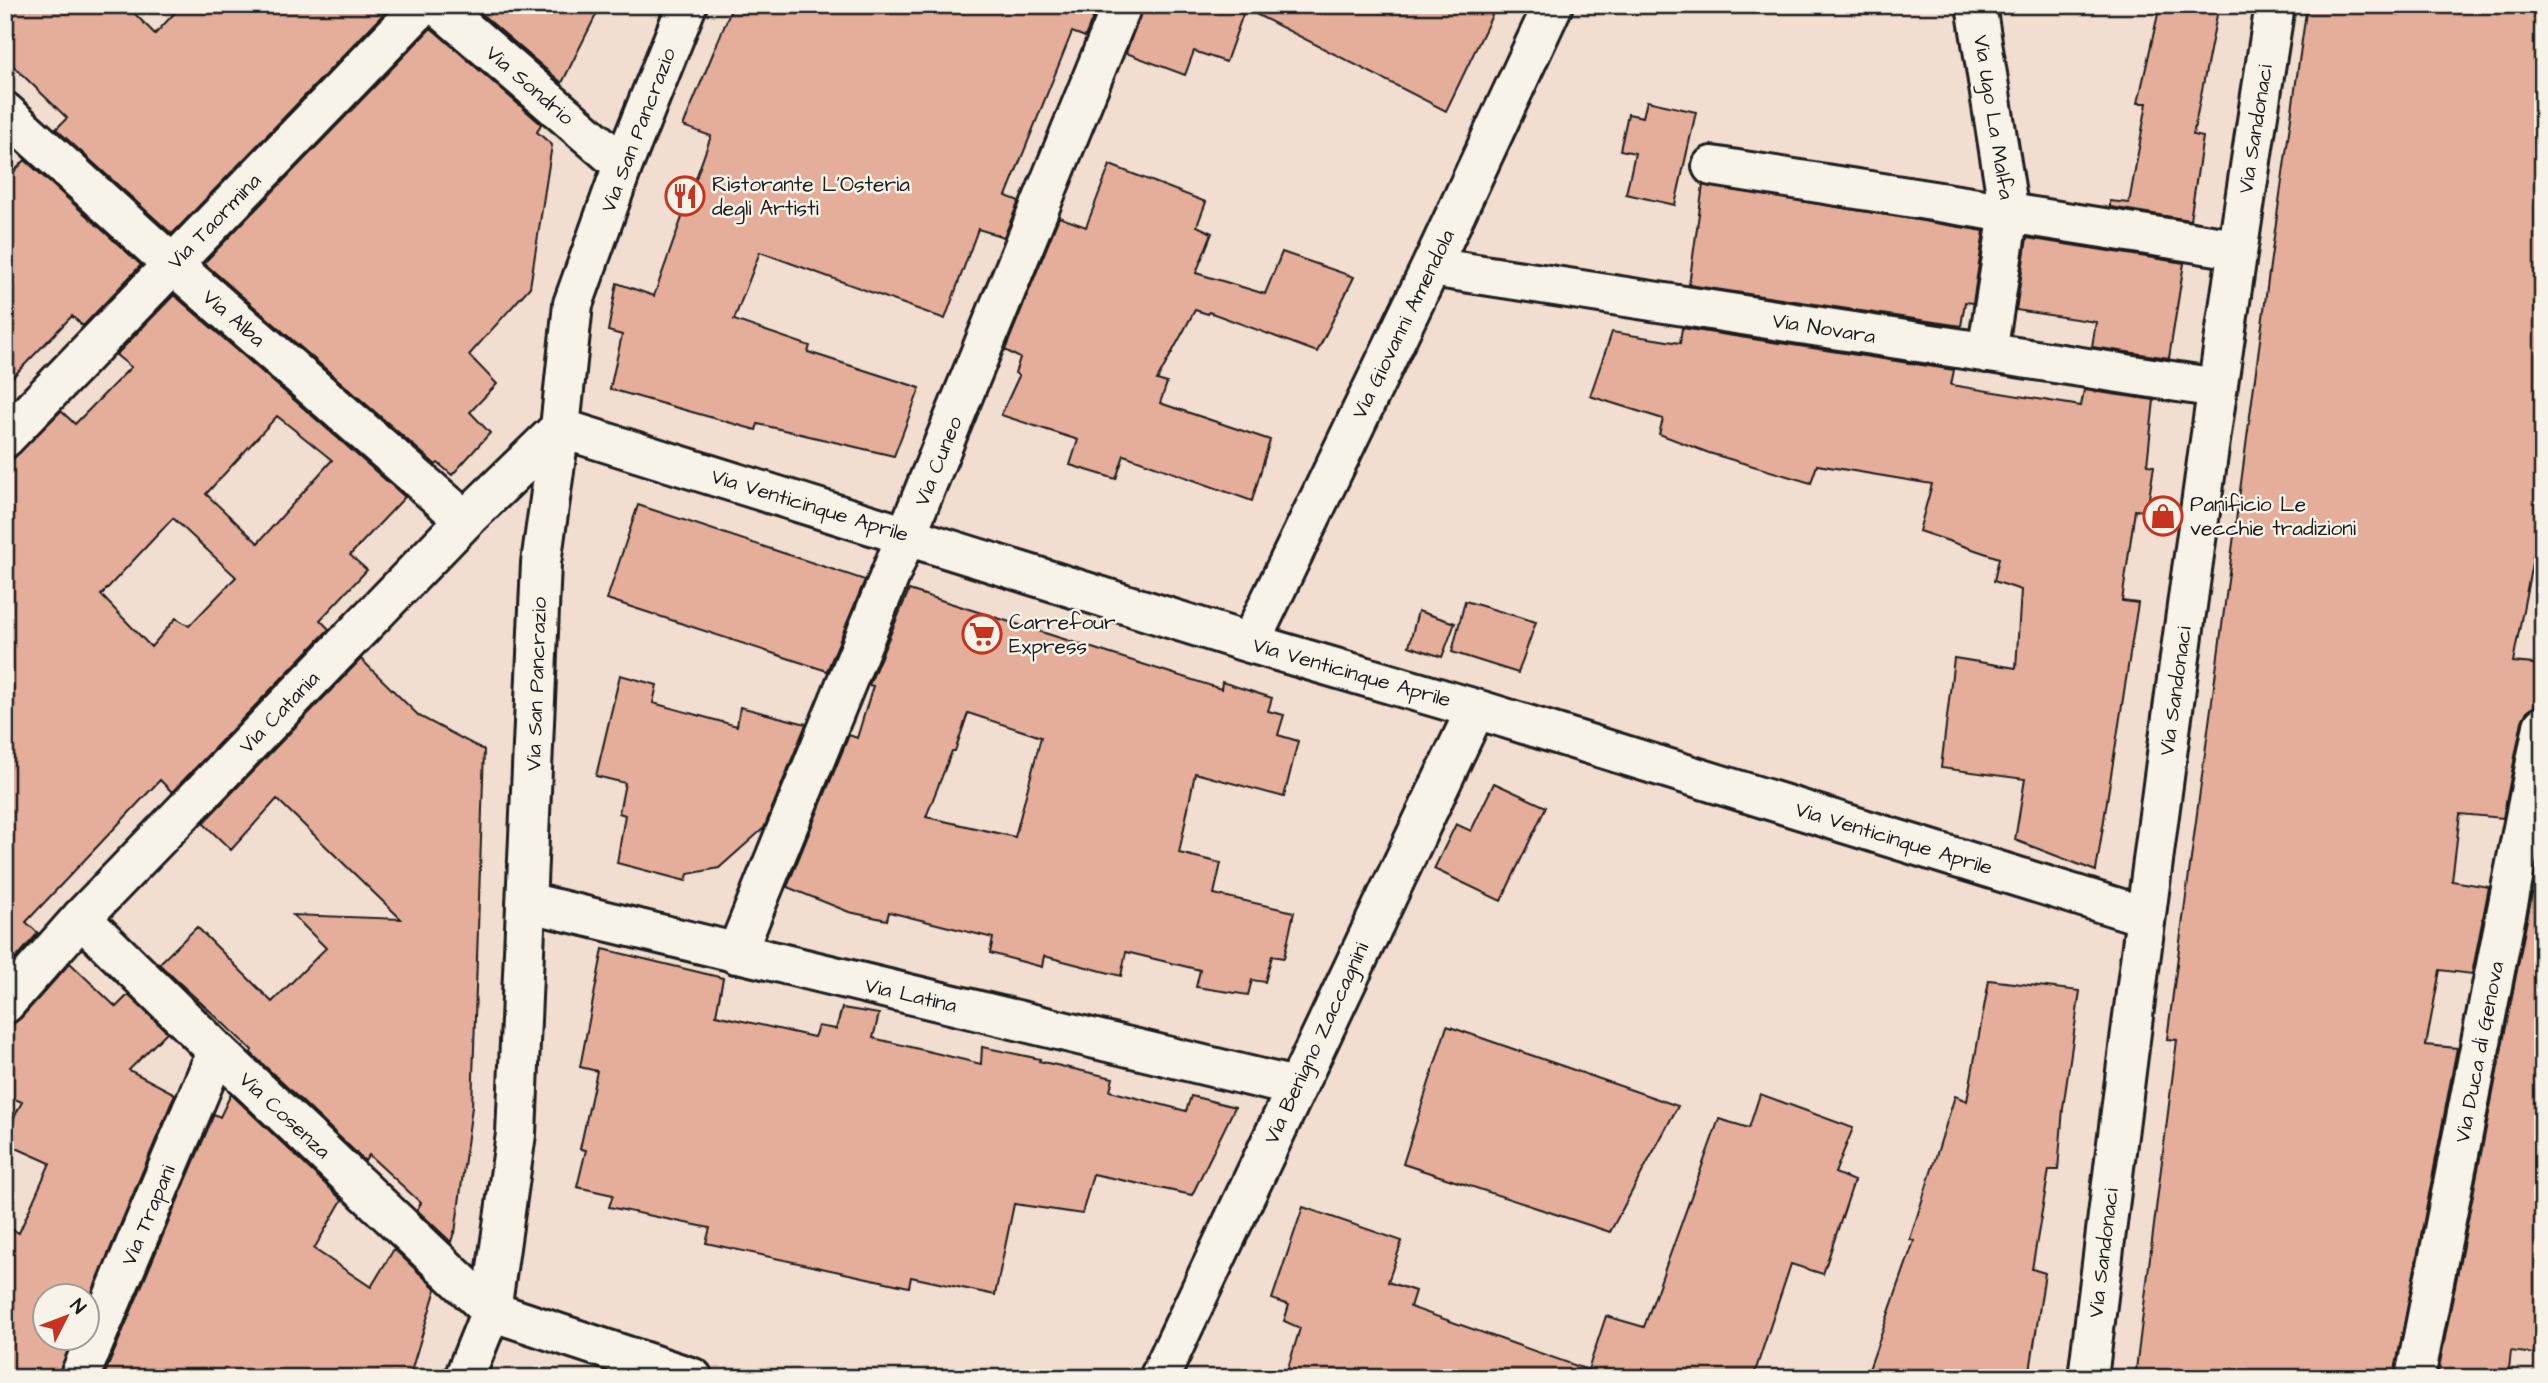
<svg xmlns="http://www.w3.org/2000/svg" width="2548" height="1383" viewBox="0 0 2548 1383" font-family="'Architects Daughter',sans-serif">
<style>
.building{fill:#e5ae9a;stroke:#1c1c1c;stroke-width:2;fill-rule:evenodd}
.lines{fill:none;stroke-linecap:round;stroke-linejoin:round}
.street-casing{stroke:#1c1c1c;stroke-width:44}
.secondary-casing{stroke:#1c1c1c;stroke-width:44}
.street{stroke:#f7f3e8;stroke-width:38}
.secondary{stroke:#f7f3e8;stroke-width:38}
.labels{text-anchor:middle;stroke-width:5;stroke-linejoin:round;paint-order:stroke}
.street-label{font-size:21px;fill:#1c1c1c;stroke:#f7f3e8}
.poi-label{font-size:21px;fill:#1c1c1c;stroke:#f7f3e8;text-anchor:start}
</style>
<rect width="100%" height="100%" fill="#f2ded1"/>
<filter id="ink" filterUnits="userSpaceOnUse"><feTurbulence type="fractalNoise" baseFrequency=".0143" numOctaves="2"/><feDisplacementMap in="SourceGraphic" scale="14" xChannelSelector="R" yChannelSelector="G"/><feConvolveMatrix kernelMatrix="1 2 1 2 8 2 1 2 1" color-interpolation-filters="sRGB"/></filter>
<g filter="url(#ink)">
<path class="building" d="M22,5h104l29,29 27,-29h210l-220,229 -116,-105 11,-11 -62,-60v-36z
M471,5h130l-39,78z
M733,5h365l-13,32 -13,-5 -66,164 13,5 -15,36 -26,-8 -33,90 -185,-67 -26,68 76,26 -2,6 112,36 -26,68 -136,-32 -2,6 -146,-41 12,-54 -14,-4 9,-48 37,13 57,-160 -28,-10z
M1143,5h79l21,9 -17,48 -32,-11 -9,24 -59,-22z
M1238,5h259l-51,106z
M2160,5h59l-26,130 10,2 -13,83 -80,-13v-6l19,2 18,-100h-9z
M2307,5h236v501l-30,156 30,3v40l-8,1 -8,5 -5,10 -19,97 -43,-4 -8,67 37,6 -17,87 -32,-4 -14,75 31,3 -63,330h-259l42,-338 -10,-1 103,-774z
M431,28l110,96 -4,8 15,13 -22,142 -61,68 28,29 -27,28 20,21 -38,42 -14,-12 -2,2 -232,-202z
M1647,101l49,11 -21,93 -49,-11 9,-41 -15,-3 8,-36 15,3z
M25,160l116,105 -58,61 -11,-10 -67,69v-204z
M1110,165l96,37 -9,24 15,7 -16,40 69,21 17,-42 72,25 -37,75 -108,-40 -1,2 -13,-4 -38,70 10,3 -7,20 110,37 -18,61 -128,-46 -8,24 -46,-14 8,-25 -77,-25 18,-39 -4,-3 5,-15 -15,-8 54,-133 27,10z
M1703,185l281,46 -11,72 -8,-1 -4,24 -272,-41z
M2027,238l157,25 -15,95 -77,-11 4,-25 -80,-12z
M174,295l231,202 -55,58 17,15 -47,50 9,9 -157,163 -12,-12 -134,142 12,11 -33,38v-504l56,-56 14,13 56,-57 -15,-12zM277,416l55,44 -74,83 -52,-49zM173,518l63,59 -47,49 -13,-8 -25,29 -50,-52z
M1682,328l272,42 -3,15 130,21 3,-16 70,10 -7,65 7,1 -7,45 -12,-1 -13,91 16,2 -42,268 -81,-31 10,-61 -84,-11 13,-110 62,10 5,-78 -27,-9 5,-23 -80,-27 13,-47 -115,-19 -6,18 -102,-30 -50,-19 4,-15 -73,-23 22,-64 68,11z
M638,505l227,75 -38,91 -220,-72z
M909,590l312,99 1,-7 50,16 -4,13 16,4 -6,20 20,6 -14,56 -89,-24 -16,80 42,10 -7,31 80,18 -10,46 -12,-2 -7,26 -13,-2 -4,15 -52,-8 4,-17 -74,-18 -5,24 -77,-20 -2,11 -52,-14 3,-15 -104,-26 -2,8 -38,-8 -62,-25 62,-152 8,3 16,-52 -4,-1zM968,713l73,24 -26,100 -89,-20 26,-66h3z
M1465,601l71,21 -18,51 -66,-21z
M1418,611l37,12 -13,34 -33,-11z
M361,659l58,57 65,34 -12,357 -17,126 -1,-1 -3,10 -34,-32 4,-7 -52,-48 -4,6 -114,-108 1,-3 -93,-86 38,-37 75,75 54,-54 -33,-33 108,4 -124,-120 -46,51 -28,-27z
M620,675l37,10 -4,18 84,23 3,-19 66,17 -42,104 -45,40 -31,6 -2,7 -69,-18 8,-48 -6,-2 6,-30 -29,-7z
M1494,783l52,24 -45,94 -67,-32 22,-45 15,7z
M2532,894l11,2v407l-9,51 -23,-3 -3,27h-71z
M603,949l120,29 -7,37 98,22 4,-11 18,3 6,-21 37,6 -6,24 108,26 1,-17 58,12 -1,2 74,17 -3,13 76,20 5,-15 44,11 -43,88 -99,-21 -11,40 -68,-10 -19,91 -84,-18 -2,10 -203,-44 4,-15 -101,-21 4,-12 -36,-8 9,-37 -6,-1 17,-78 -17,-4z
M70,963l46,44 12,-12 39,37 -38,38 46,24 -87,208v-6h-42v42h26l-14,40h-53v-153l14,8 31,-70 -45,-20v-8l17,-33 -17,-7v-70l8,-1 8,-6z
M1989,980l91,11 -17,117 -5,62h-9l-17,99 13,4 -16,105h-163l48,-137 -4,-2 45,-143 12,5z
M1447,1026l231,80 -68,126 -207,-68z
M231,1094l111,106 -28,49 57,38 23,-38 42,40 -27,89h-306l111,-264 6,3z
M1760,1094l93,34 -18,45 19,8 -31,93 -32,-10 -38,114h-468l15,-50 -16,-7 5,-16 -17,-6 31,-92 99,34 -14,41 27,9 -5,16 178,63 18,-54 38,11 75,-208 30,9z"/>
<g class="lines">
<g class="street-casing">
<path id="street" d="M437,5l186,160
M1976,5l33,208 -22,140
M5,112l167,152 293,256
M1712,166l524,83
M1431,267l786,121
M5,438l418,-433
M1250,643l181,-376 122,-262
M527,902l768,185
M81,918l136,133 274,260 202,67
M736,954l386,-949
M5,1004l76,-86 384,-398 95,-92 690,215 226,66 668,207
M79,1378l138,-327
M464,1378l27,-67 25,-177 25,-571 19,-135 13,-124 50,-139 64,-160
M1159,1378l317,-669
M2415,1378l128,-652"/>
</g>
<g class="secondary-casing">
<path id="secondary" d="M2088,1378c56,-459 115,-916 187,-1373"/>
</g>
<use href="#street" class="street"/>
<use href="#secondary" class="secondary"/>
</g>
</g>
<defs>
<g id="restaurant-ring" transform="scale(2.0125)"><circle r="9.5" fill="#f7f3e8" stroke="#c8321e" stroke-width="1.5"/><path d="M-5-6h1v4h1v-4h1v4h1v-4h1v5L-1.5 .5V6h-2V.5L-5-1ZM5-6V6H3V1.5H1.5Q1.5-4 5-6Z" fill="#c8321e"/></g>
<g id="shop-ring" transform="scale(2.0125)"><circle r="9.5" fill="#f7f3e8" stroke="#c8321e" stroke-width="1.5"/><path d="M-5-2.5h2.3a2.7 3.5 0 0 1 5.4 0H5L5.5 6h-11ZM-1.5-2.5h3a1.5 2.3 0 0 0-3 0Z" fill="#c8321e"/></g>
<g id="supermarket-ring" transform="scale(2.0125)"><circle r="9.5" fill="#f7f3e8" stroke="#c8321e" stroke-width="1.5"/><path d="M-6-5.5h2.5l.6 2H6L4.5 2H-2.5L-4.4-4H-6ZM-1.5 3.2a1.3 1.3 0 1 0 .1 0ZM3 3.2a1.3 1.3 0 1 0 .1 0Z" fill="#c8321e"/></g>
</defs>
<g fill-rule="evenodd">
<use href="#restaurant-ring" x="685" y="196"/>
<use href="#shop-ring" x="2163" y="516"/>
<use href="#supermarket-ring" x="982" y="634"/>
</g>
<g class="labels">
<g class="street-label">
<text transform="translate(530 85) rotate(41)" y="7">Via Sondrio</text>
<text transform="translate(1994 117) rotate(81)" y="7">Via Ugo La Malfa</text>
<text transform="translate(2255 129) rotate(-81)" y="7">Via Sandonaci</text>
<text transform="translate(638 130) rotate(-69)" y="7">Via San Pancrazio</text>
<text transform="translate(214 221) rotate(-46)" y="7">Via Taormina</text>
<text transform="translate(234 318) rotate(41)" y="7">Via Alba</text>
<text transform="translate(1403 324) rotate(-64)" y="7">Via Giovanni Amendola</text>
<text transform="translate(1824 328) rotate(9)" y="7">Via Novara</text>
<text transform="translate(938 461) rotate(-68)" y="7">Via Cuneo</text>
<text transform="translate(810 505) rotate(17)" y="7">Via Venticinque Aprile</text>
<text transform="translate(1352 672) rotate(16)" y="7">Via Venticinque Aprile</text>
<text transform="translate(536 684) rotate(-88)" y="7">Via San Pancrazio</text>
<text transform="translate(2175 691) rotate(-82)" y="7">Via Sandonaci</text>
<text transform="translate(279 712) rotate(-46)" y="7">Via Catania</text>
<text transform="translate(1894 838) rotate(17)" y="7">Via Venticinque Aprile</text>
<text transform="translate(911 995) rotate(13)" y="7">Via Latina</text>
<text transform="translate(1316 1043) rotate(-65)" y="7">Via Benigno Zaccagnini</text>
<text transform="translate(2479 1052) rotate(-79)" y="7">Via Duca di Genova</text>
<text transform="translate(285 1115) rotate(43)" y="7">Via Cosenza</text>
<text transform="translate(148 1215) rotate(-67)" y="7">Via Trapani</text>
<text transform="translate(2103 1253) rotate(-83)" y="7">Via Sandonaci</text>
</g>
<g class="poi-label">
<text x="712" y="191">Ristorante L'Osteria<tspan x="712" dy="24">degli Artisti</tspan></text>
<text x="2190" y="511">Panificio Le<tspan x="2190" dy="24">vecchie tradizioni</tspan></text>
<text x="1009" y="629">Carrefour<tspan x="1009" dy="24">Express</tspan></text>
</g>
</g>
<rect width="2548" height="1383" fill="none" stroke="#f7f3e8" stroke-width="28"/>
<rect x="14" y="14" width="2520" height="1355" fill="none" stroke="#1c1c1c" stroke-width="2.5" filter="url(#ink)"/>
<g transform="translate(66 1317) rotate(48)"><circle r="33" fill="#f7f3e8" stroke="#9f9d96" stroke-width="2"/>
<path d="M0-5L12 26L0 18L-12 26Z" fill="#c8321e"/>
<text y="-10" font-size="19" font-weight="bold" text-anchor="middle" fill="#1c1c1c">N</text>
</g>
</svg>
